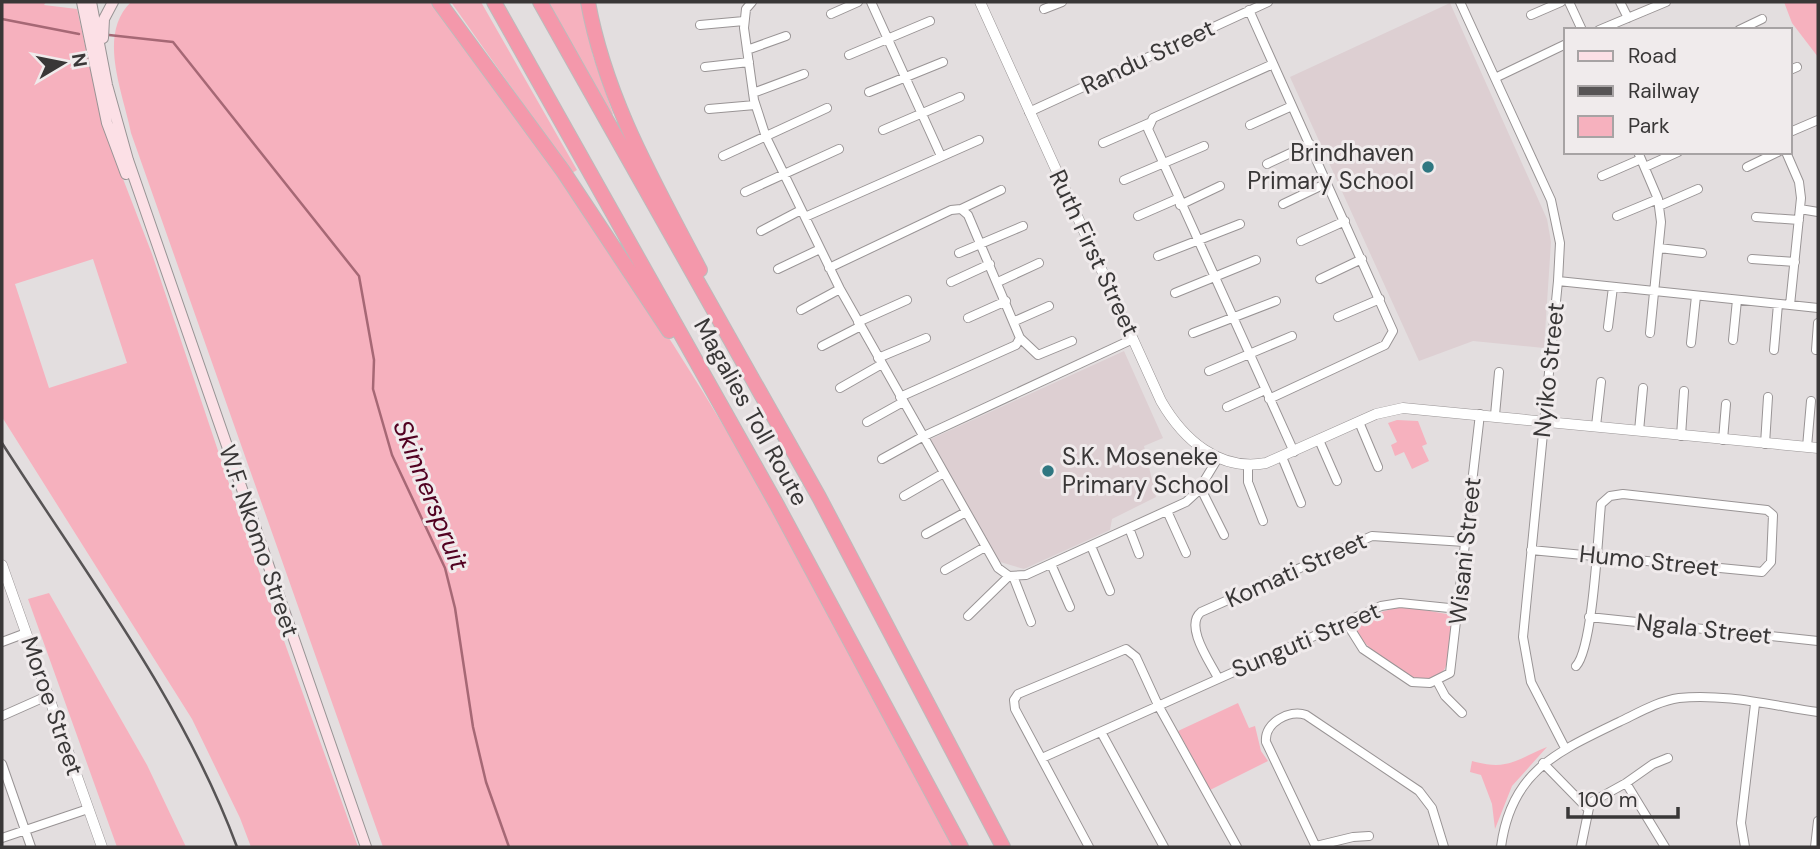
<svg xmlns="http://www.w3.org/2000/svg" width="1820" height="849" viewBox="0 0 1820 849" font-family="'DM Sans',sans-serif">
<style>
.built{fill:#ddcfd2}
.green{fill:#f6b1be;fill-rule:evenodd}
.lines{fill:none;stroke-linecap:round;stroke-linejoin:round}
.stream{stroke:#a66875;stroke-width:2.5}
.minor-casing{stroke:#999495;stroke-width:10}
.tertiary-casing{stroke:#999495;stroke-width:11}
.secondary-casing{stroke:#999495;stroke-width:12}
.motorway-casing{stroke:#bcbbbb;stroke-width:16}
.minor{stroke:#fff;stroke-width:8}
.tertiary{stroke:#fff;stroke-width:10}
.secondary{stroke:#fce0e6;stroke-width:10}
.motorway{stroke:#f498ab;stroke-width:14}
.rail{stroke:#575455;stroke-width:2.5}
.poi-dot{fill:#2f7781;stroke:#f0ebec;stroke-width:2.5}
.labels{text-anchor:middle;stroke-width:6;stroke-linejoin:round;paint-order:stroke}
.street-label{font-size:24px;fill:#393737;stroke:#f0ebec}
.poi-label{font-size:24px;fill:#393737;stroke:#f0ebec;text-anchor:end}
.water-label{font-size:26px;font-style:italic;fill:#520121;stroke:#f0ebec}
</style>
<rect width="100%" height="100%" fill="#e3dedf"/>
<path class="built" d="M1450,3l97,216 4,23 -7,106 -71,-7 -54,20 -129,-284z
M1124,351l39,87 -19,8 12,51 -44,22 -2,11 -86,39 -27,-8 -66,-116v-6z"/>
<path class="green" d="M2,2h44l-2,3 33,4 26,118 49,127 99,295 107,298h-107l-11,-29 -48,-99 -190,-302zM93,259l34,104 -78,25 -34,-104z
M131,2h303c104,141 207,285 297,436 79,133 149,273 222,409h-570l-252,-714c-8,-41 -34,-98 0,-131z
M451,2h30l96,168 -5,3z
M547,2h35l11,54 20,58 -4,2z
M1784,2h34v55l-26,-34z
M1397,420l21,1 9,23 -5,2 7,15 -17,8 -8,-17 -9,4 -4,-11 6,-3 -9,-19z
M49,593l98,172 39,82h-69l-89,-248z
M1402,606l50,9c4,12 0,24 -2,37 -9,61 -77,5 -95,-21l2,-10 4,-3z
M1238,703l11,25 6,-2 6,25 7,10 -58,29 -32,-59z
M1547,747l-35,39 -17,43 -3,-25 -11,-29 -11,-3 2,-11c36,10 43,-1 75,-14z"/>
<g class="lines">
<path class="stream" d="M2,19l77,15
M109,35l64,7 186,234 15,84 -1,29 19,66 53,113 10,40 18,119 13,55 23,65"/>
<g class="minor-casing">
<path id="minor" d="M752,2l-6,7 -2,19 10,72 12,37 74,152 158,279 11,8 17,-1 160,-73 12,-11 20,-33
M871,2l70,154
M1460,2l91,198 9,43 -2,38 -35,356 8,45 34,66
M1569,2l13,28
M1620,2l8,16
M1044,9l18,-7
M1249,10l144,321 -8,14 -116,54
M831,14l27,-12
M1531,15l30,-13
M700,25l44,-4
M1599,30l67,-28
M1739,30l23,-11
M747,50l39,-14
M849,55l81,-34
M1273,64l-120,54 -5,11 146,323
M705,67l44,-5
M1790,70l7,-3
M1495,78l71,-34
M869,92l74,-30
M753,93l51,-19
M709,109l46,-4
M1029,112l239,-110
M1250,125l42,-19
M883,130l77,-33
M1790,132l28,-12
M1103,143l46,-20
M1638,152l20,47 3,23 -11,111
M1786,152l13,30 2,16 -11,107
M723,156l104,-48
M1267,164l43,-20
M1645,167l33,-15
M1747,167l31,-15
M1602,176l39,-17
M1124,180l80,-34
M745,192l94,-43
M1283,204l44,-21
M1180,205l40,-19
M1659,206l39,-17
M961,209l40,-19
M1800,209l18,3
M1138,216l39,-17
M1617,216l41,-17
M805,217l174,-77
M1756,217l43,3
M761,231l40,-21
M1301,241l44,-20
M1659,248l43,5
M959,253l64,-27
M1158,256l82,-32
M1752,259l43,3
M829,268l122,-58 10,-1 7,6 52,123 -4,7 -116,52
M778,269l42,-20
M1320,279l42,-20
M1558,281l260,27
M951,282l39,-18
M998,282l41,-19
M1175,293l81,-33
M801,310l39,-21
M1338,317l42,-18
M968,318l38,-17
M1015,321l34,-15
M858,322l49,-22
M1608,327l5,-40
M1193,333l83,-32
M1020,338l18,17 34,-14
M1733,340l4,-40
M1691,343l5,-47
M822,346l39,-20
M1774,350l4,-46
M1816,350l2,-27
M878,358l48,-20
M1209,371l83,-35
M840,388l42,-24
M1227,407l38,-17
M1495,415l4,-43
M867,422l36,-20
M1359,422l19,45
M1596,426l5,-44
M1639,431l4,-43
M1681,436l3,-45
M1319,440l18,41
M1723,440l3,-36
M1765,444l3,-47
M1807,447l4,-46
M1282,457l19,46
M882,459l40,-22 211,-98
M1248,465v17l15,39
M1200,487l24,48
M904,496l38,-22
M1167,511l19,42
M1129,528l10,26
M926,534l38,-21
M1091,546l19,45
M1531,550l231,22 9,-10 2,-47 -6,-5 -144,-16 -13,2 -9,8c-3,30 -8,144 -25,162
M1051,564l19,43
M945,570l40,-23
M1013,576l18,46
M968,616l41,-40
M1589,617l229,24
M1346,622l17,27 49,33 18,1 20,-10 30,-259
M2,642l24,-9
M1218,678c-8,-16 -34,-52 -17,-66l171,-76 93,6
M1437,681l8,15 17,17
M2,716l45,-20
M1101,732l63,115
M1042,758l339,-152 19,-3 59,6
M1543,763l44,45
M2,764l29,83
M1626,783l39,64
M2,838l86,-29
M1316,846l37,-9 16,-1
M1089,847l-74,-138 -1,-9 4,-6 108,-45 10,8 22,48 79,142
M1316,847l-50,-105c-2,-19 23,-33 40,-27l113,76 13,17 12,39
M1501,847c10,-76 56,-95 118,-125 19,-9 39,-21 60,-24 45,-5 95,8 139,14
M1581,847l9,-44 36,-20 27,-19 15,-6
M1745,847l-4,-24 14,-119
M1815,847l3,-26"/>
</g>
<g class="tertiary-casing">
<path id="tertiary" d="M980,2l181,399c22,38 58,71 105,62l110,-49 27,-6 415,40
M2,565l100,282"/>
</g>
<g class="secondary-casing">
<path id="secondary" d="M82,2l25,121 19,51
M91,2l16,83 21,75 238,687
M103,38l1,-19 9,-17"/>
</g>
<g class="motorway-casing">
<path id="motorway" d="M439,2l124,169 106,160
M494,2l283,503 184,342
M540,2l279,495 184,350
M588,2c18,98 66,180 112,268"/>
</g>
<use href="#minor" class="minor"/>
<use href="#tertiary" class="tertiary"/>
<use href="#secondary" class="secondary"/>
<use href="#motorway" class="motorway"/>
<path class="rail" d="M2,443c83,130 181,258 235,404"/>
</g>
<g class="poi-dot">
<circle cx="1428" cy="167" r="7"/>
<circle cx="1048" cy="471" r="7"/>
</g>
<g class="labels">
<g class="street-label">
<text transform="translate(1148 57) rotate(-25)" y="8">Randu Street</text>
<text transform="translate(1094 253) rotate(65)" y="8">Ruth First Street</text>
<text transform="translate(1549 370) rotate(-84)" y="8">Nyiko Street</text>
<text transform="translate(751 412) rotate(61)" y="8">Magalies Toll Route</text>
<text transform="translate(259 541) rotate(71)" y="8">W.F. Nkomo Street</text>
<text transform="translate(1465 551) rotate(-84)" y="8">Wisani Street</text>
<text transform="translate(1649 561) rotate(6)" y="8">Humo Street</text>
<text transform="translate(1296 570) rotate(-24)" y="8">Komati Street</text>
<text transform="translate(1704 629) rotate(6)" y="8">Ngala Street</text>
<text transform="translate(1306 640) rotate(-23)" y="8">Sunguti Street</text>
<text transform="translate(52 706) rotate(71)" y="8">Moroe Street</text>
</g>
<g class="poi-label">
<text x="1414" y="161">Brindhaven<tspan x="1414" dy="28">Primary School</tspan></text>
<text x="1062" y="465" text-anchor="start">S.K. Moseneke<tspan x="1062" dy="28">Primary School</tspan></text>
</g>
<g class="water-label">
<text transform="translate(431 495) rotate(68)" y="9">Skinnerspruit</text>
</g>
</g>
<rect width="1820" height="849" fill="none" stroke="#393737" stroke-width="7"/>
<rect x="1564" y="28" width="228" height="126" fill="#f0ebec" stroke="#a7a3a4" stroke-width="2"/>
<rect x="1578" y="51" width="35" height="10" fill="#fce0e6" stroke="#a7a3a4" stroke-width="2"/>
<text x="1628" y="63" font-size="21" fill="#393737">Road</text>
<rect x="1578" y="86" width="35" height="10" fill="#575455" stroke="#a7a3a4" stroke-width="2"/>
<text x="1628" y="98" font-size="21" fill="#393737">Railway</text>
<rect x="1578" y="116" width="35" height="21" fill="#f6b1be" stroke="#a7a3a4" stroke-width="2"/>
<text x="1628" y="133" font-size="21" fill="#393737">Park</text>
<g transform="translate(63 63) rotate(80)" stroke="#f0ebec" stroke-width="5" paint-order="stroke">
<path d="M0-5L12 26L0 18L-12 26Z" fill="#393737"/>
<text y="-10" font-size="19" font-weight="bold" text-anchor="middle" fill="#393737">N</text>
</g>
<path d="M1568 807v10h110v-10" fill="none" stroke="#393737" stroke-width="3.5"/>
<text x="1578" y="807" font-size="21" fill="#393737" stroke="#f0ebec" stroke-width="5" paint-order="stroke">100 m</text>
</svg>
